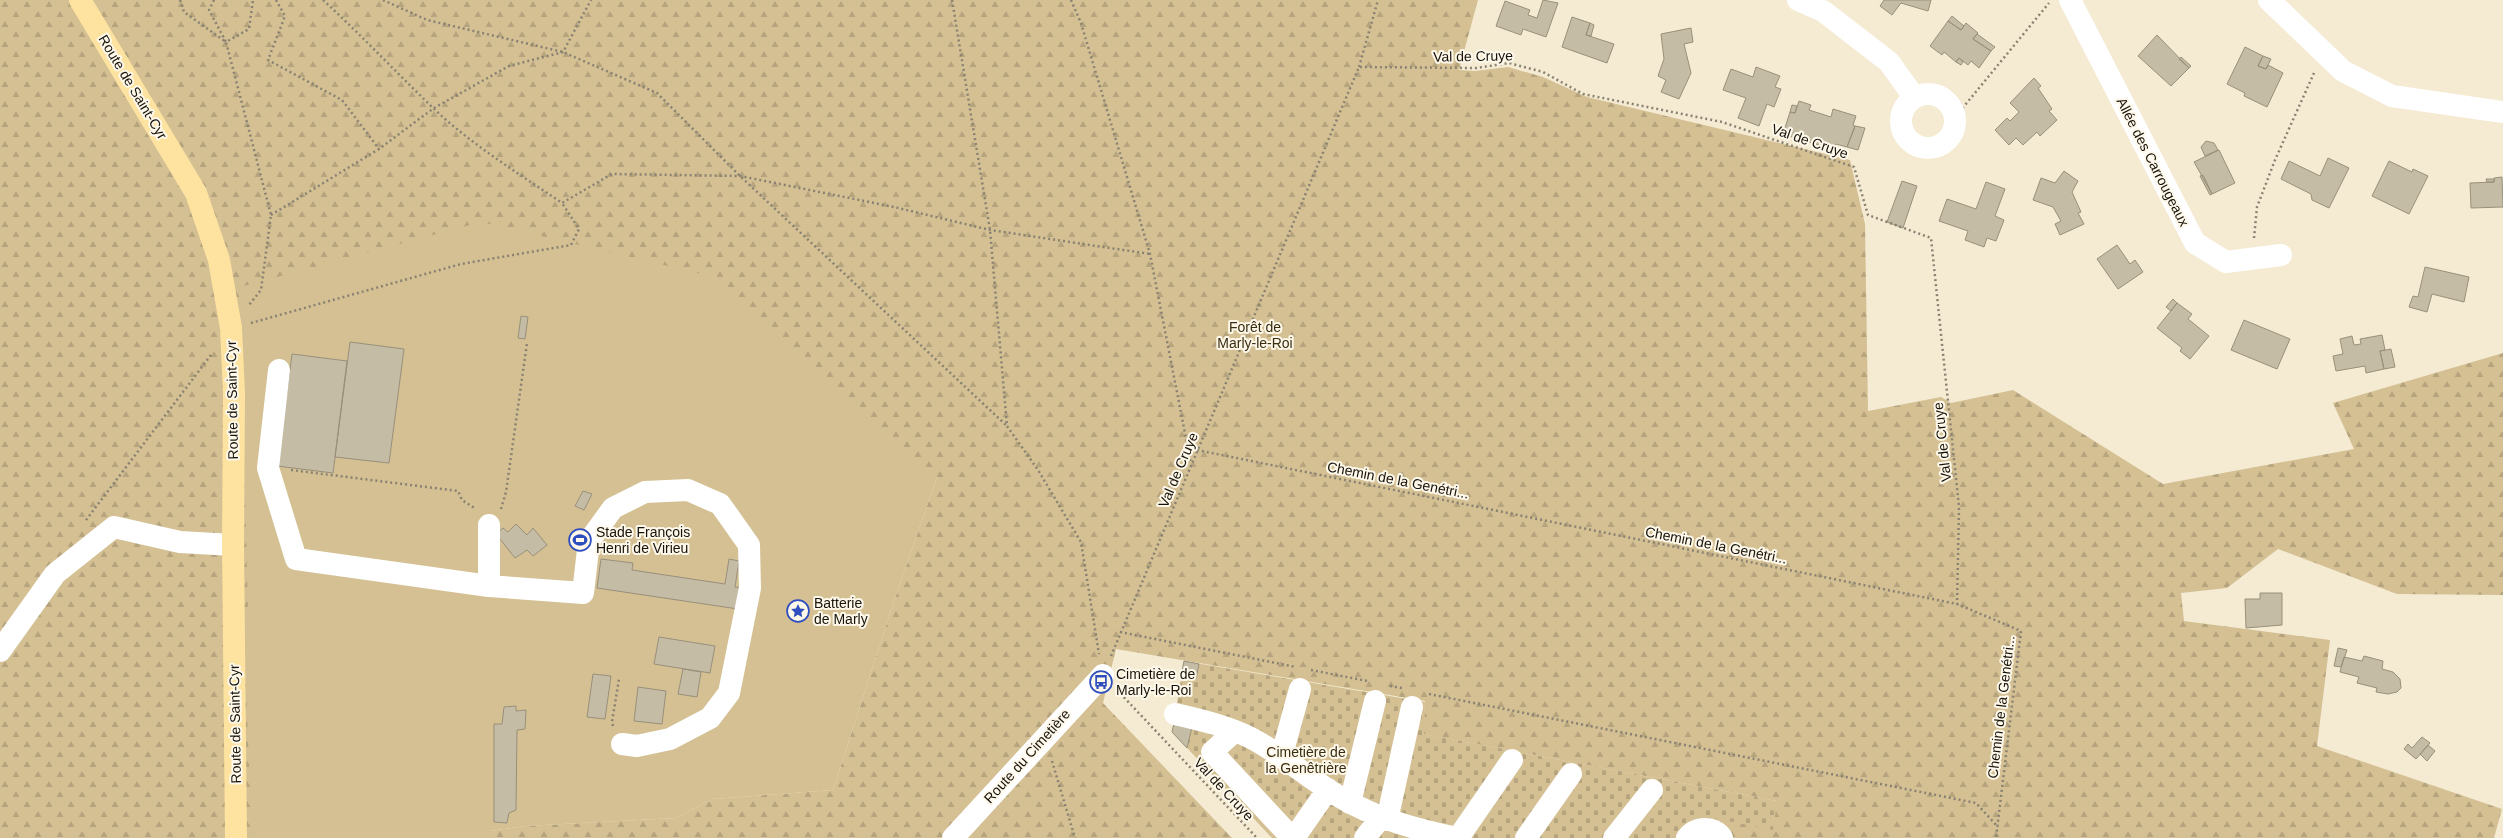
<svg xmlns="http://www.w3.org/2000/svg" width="2503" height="838" viewBox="0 0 2503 838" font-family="Arial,sans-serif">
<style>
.forest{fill:url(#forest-firs)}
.cemetery{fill:url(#cemetery-stones)}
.park{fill:#d4c093}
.building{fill:#c5bca5;stroke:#99907b}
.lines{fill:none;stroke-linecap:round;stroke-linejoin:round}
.path{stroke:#898272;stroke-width:2.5;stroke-dasharray:2 3;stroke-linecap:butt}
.minor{stroke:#fff;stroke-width:22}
.major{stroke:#fee3a0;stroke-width:22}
.labels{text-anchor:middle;stroke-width:4;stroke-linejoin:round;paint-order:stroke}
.street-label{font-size:14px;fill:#17130b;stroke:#fef8ea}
.park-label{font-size:14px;fill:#392d10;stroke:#fef8ea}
.poi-label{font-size:14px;fill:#17130b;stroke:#fef8ea;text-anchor:start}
</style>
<defs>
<pattern id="forest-firs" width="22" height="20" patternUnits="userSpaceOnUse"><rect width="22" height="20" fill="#d4c093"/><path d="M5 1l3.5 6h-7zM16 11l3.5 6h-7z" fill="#b5a47d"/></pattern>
<pattern id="cemetery-stones" width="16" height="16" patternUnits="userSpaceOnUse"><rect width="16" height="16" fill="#d4c093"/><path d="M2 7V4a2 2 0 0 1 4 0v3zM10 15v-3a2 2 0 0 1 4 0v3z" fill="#b5a47d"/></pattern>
</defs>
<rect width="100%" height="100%" fill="#f5ebd3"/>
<path class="forest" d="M0,0h1478l-19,70 16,1 33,-4 35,10 44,20 263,63 15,64 3,187 73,-14 10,6 62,-13 150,94 191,-35 -21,-46 170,-50v242l-106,-1 -119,-45 -51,39 -46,5 3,28 146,19 -13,106 185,63 -8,29h-786l4,-20 65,-17 -354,-67 2,-33 -309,-52 -13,54 129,135h-742v-7l35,-5 151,-8 37,-19 120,-9 60,-186 44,-127 -684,361h-253z"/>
<path class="cemetery" d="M1184,661l241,41 -1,32 353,67 -4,29 -60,-12 -5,20h-436l-100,-106z"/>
<path class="park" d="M481,222l221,52 235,203 -44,127 -60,186 -120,9 -37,19 -151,8 -35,5v7h-238l-9,-224 5,-1 -8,-326z"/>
<path class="building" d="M1543,0l15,3 -12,34 -23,-8 -2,6 -25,-9 9,-25 25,9 -2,5 9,3z
M1884,0h47l-3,11 -27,-8 -9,12 -12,-9z
M1952,16l12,10 -3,4 -13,-9z
M1572,17l18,6 -4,12 28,9 -7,19 -45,-16z
M1948,21l13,9 5,-7 12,10 -5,6 18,12 -12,17 -8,-7 -3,4 -9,-7 -3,4 -12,-10 -2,3 -12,-9z
M1590,23l4,2 -3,11 -5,-1z
M1691,28l2,14 -9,2 7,29 -12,26 -18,-7 5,-12 -8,-4 6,-17 -3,-25z
M1977,34l18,13 -4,4 -18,-12z
M2157,35l32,33 -18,18 -33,-30z
M2245,47l18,9 -5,10 8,3 2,-4 15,8 -16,34 -23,-11 1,-3 -18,-9z
M2263,56l8,3 -5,10 -8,-3z
M2181,57l10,9 -2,2 -10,-9z
M1959,58l4,4 -2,3 -5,-3z
M1756,67l24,9 -5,11 6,2 -7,18 -7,-3 -8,22 -21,-8 8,-20 -23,-8 8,-21 22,8z
M2034,78l7,8 -3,2 14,21 -3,2 8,9 -17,16 -3,-4 -14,13 -7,-7 -7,7 -14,-15 12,-12 3,3 9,-9 -9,-9z
M1799,101l12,4 -2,5 22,7 2,-8 23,7 -3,9 2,1 -8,21 -11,-3 -3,9 -12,-4 1,-3 -39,-12 7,-22 5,1z
M1792,105l5,1 -2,7 -5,-1z
M1855,126l10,2 -7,22 -11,-3z
M2206,141l8,2 4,7 -13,6 -4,-9z
M2219,150l16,33 -23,11 -18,-32z
M2328,158l21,10 -20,40 -17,-8 -1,-6 -30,-15 8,-18 31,15z
M2389,161l23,11 1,-3 15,7 -19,38 -37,-18z
M2064,171l14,10 -6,11 9,20 -3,1 6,11 -24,11 -5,-11 6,-3 -8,-14 -20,-7 8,-22 14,5z
M2203,175l9,19 -2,1 -10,-19z
M2502,177l1,30 -32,1 -1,-25 24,-1v-4z
M2486,179h8v3h-7z
M1902,181l15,5 -14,42 -16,-6z
M1986,182l19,7 -10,27 9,4 -8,21 -9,-3 -3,9 -19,-7 3,-9 -29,-10 8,-22 29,10z
M2117,245l13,19 5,-4 8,12 -25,17 -21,-30z
M2425,267l44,10 -5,25 -32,-8 -5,18 -18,-5 4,-11 5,1z
M2173,299l4,4 -6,8 -5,-4z
M2177,303l15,11 -4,5 21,17 -19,23 -10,-8 2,-3 -25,-20z
M521,316l7,1 -3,22 -7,-1z
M2244,320l46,19 -13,30 -46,-19z
M2382,335l3,15 -5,1 4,18 -18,4 -1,-7 -29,5 -3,-15 10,-2 -3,-15 12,-3 2,9 7,-1 -1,-5z
M350,342l54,7 -15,114 -54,-6z
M2391,349l4,18 -11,2 -4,-18z
M292,354l55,7 -14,112 -56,-7z
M583,491l9,3 -8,16 -9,-4z
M516,524l11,11 6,-7 14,17 -14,11 -6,-6 -12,8 -19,-24 7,-6 5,4z
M601,559l32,4 -1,7 93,14 4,-25 10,2 -4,26 6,1 -3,21 -141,-21z
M2260,593h22v32l-36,3 -1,-29h15z
M659,637l56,9 -5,27 -56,-9z
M2338,648l9,2 -6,17 -7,-1z
M2364,656l19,5 -1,8 11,3 7,7 1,9 -4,4 -9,2 -12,-2 1,-4 -20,-5 2,-6 -19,-5 4,-15 18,4z
M1184,661l15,3 -3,15 -15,-3z
M683,669l18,3 -4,25 -19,-3z
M593,674l18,2 -6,43 -18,-2z
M638,687l28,4 -4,33 -28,-3z
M516,706v5l10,-1 -1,19 -8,1 -1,80 -7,3 -2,10 -13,-1v-98h8l2,-17z
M1174,723l18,4 -5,21 -15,-16z
M2422,737l8,6 -14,16 -12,-10 4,-5 4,4z
M2428,745l7,6 -8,10 -7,-7z"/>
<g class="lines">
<path class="path" d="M180,0l4,12 42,30 45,173 -10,75 -12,15
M214,0l-5,10 17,32 23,-13 4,-29
M276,0l9,16 -17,44 74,40 37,49
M323,0c38,35 73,72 110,108 39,37 85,65 129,95l50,-29 128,2 154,31 96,23 160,24
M383,0l44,20 136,32 94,41 83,83 267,250
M952,0l38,230 17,196 31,44 43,72 18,112
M1071,0l10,23 69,231 41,210
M1359,67l19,-67
M1956,116l93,-113
M271,215l108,-66 55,-41 75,-42 54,-14 28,-52
M2254,238l3,-31 18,-47 39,-87
M251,323l210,-59 110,-19 8,-16 -17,-26
M1197,450l760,154 64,27 -25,207
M291,470l167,21 4,9 14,9
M501,509l5,-17 21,-149
M86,520l125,-165
M1120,632l176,35
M1111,656l248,-589 117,1 33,-5 34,9 40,22 139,28 132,45 14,48 63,23 28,269 -2,97
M1311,670l56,11
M1390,686l12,2
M1117,690l140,148
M1429,694l547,109 22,24
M613,726l-1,-4 7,-43
M1052,761l23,77"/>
<path class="minor" d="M1798,0l25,11 66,51 25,35
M2070,0l125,243 31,19 55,-7
M2269,0l74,71 49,25 111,16
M1901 121a27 27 0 1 1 54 0a27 27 0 1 1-54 0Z
M279,370l-11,98 28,91 193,27 94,7 6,-52 24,-33 32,-16 43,-2 32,14 29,41 1,43 -21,105 -19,25 -40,21 -33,7 -15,-2
M489,586v-61
M0,651l55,-77 59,-47 66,15 53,3
M1175,714c26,6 52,12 76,24 31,16 58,41 89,59 37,22 75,32 117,41
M1235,731l-23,21 80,86
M1281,758l19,-69
M1350,803l25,-102
M1387,820l25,-113
M953,838l150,-163
M1294,838l34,-49
M1365,838l16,-21
M1458,838l54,-78
M1526,838l45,-64
M1614,838l38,-48
M1687,838c8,-11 27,-13 35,0"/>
<path class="major" d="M80,0l116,193 23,67 12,68 3,65 -1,152 3,293"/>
</g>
<defs>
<g id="stadium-ring" transform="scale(1.15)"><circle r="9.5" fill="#fef8ea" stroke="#2f4ebe" stroke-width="1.5"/><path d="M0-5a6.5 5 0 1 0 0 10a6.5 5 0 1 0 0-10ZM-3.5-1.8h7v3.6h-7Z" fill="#2f4ebe"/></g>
<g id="sight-ring" transform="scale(1.15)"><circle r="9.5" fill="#fef8ea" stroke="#2f4ebe" stroke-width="1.5"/><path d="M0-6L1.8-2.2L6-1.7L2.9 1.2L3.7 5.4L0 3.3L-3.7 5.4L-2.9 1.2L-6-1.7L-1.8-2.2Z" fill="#2f4ebe"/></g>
<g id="bus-ring" transform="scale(1.15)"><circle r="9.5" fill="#fef8ea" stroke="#2f4ebe" stroke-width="1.5"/><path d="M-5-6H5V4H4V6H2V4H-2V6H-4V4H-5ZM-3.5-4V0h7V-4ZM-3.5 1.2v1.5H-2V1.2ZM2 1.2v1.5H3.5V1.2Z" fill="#2f4ebe"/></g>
</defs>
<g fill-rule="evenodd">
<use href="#stadium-ring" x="580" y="540"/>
<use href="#sight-ring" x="798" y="611"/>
<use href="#bus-ring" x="1101" y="682"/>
</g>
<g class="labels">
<g class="street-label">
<text transform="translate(1473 56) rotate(-1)" y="5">Val de Cruye</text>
<text transform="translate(133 87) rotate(59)" y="5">Route de Saint-Cyr</text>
<text transform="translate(1810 141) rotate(19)" y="5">Val de Cruye</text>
<text transform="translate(2153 162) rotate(63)" y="5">Allée des Carrougeaux</text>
<text transform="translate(232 400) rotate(-91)" y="5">Route de Saint-Cyr</text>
<text transform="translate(1942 442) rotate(-96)" y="5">Val de Cruye</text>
<text transform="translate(1178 470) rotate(-67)" y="5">Val de Cruye</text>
<text transform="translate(1398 480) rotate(11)" y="5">Chemin de la Genétri...</text>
<text transform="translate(1716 545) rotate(11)" y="5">Chemin de la Genétri...</text>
<text transform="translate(2001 707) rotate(-83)" y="5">Chemin de la Genétri...</text>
<text transform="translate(235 724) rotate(-91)" y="5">Route de Saint-Cyr</text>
<text transform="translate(1027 756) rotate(-48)" y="5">Route du Cimetière</text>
<text transform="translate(1224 789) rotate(47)" y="5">Val de Cruye</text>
</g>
<g class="park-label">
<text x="1255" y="332">Forêt de<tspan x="1255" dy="16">Marly-le-Roi</tspan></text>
<text x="1306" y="757">Cimetière de<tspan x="1306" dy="16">la Genêtrière</tspan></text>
</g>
<g class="poi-label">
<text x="596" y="537">Stade François<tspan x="596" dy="16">Henri de Virieu</tspan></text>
<text x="814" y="608">Batterie<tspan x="814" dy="16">de Marly</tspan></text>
<text x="1116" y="679">Cimetière de<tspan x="1116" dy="16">Marly-le-Roi</tspan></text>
</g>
</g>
</svg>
